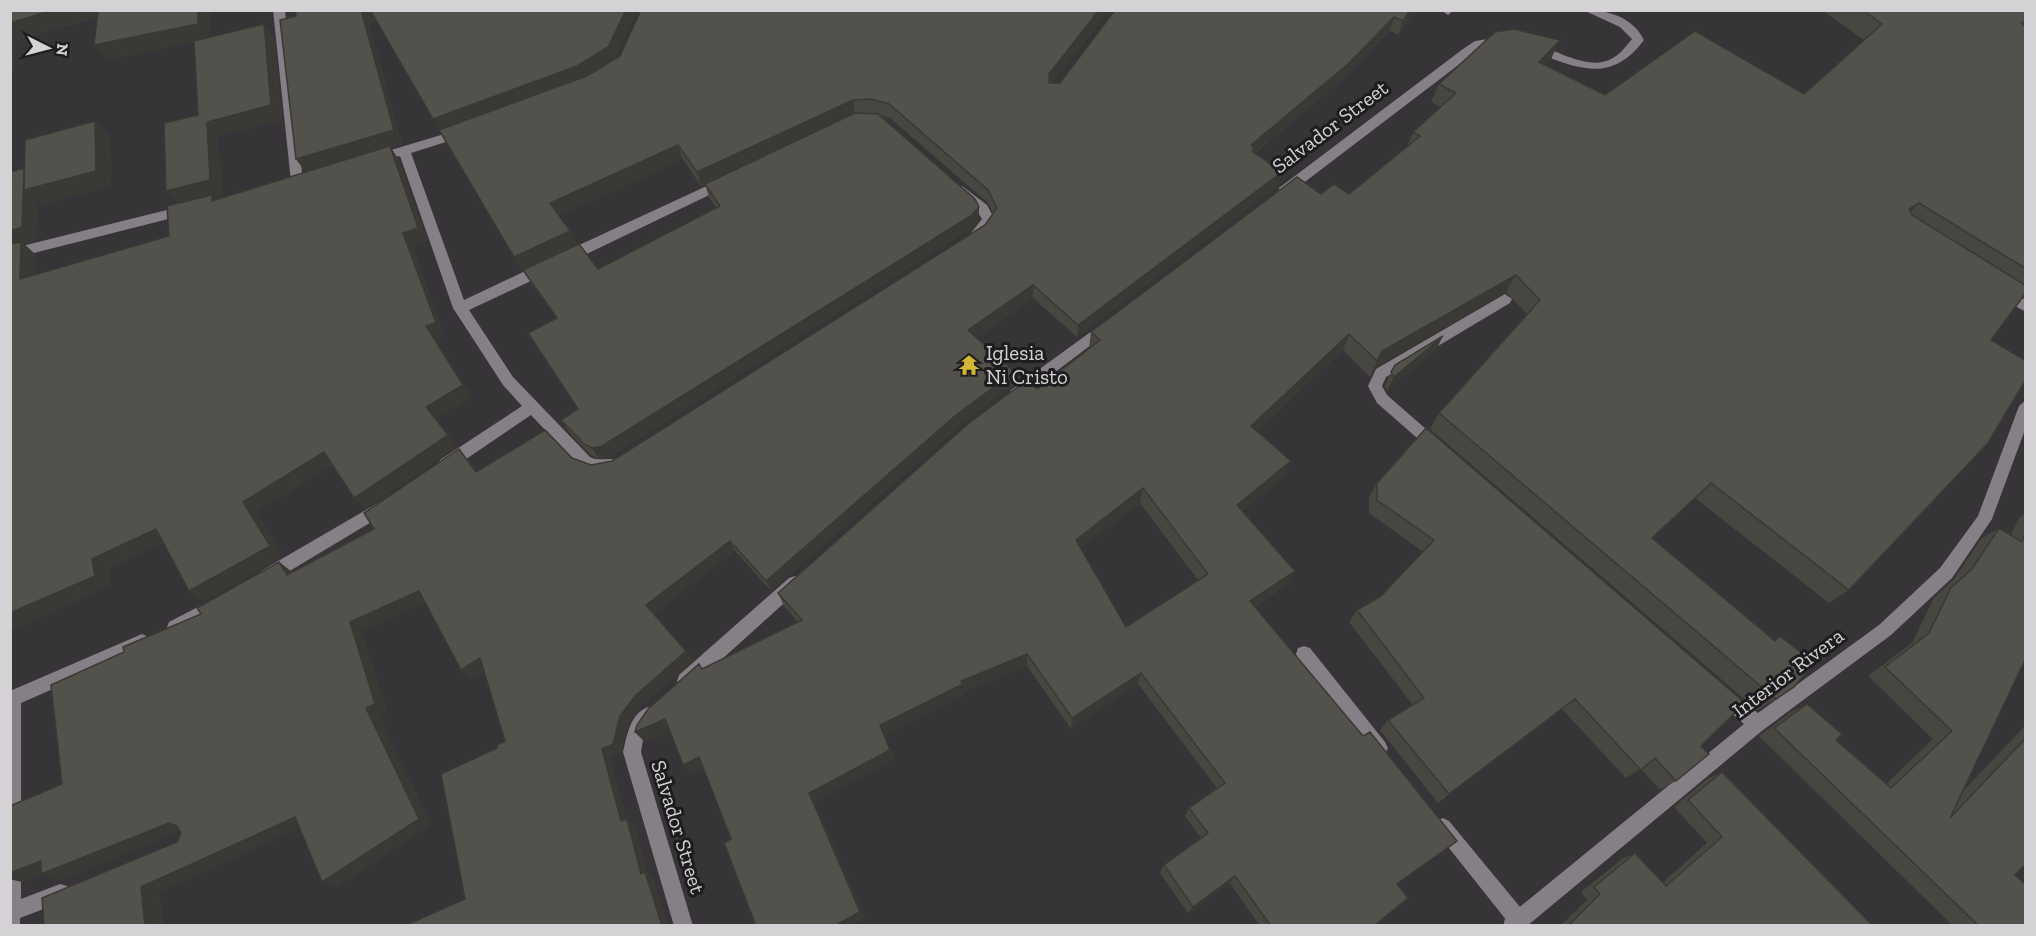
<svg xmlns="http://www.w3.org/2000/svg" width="2036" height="936" viewBox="0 0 2036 936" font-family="'Zilla Slab',serif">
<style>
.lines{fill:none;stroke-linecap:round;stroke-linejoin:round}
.service{fill:#848085;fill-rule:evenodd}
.minor{fill:#848085;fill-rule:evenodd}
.wall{fill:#474641;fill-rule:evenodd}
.shaded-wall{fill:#3a3935}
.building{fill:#53514c;stroke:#3a3935;stroke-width:1.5;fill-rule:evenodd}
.labels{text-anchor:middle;stroke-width:6;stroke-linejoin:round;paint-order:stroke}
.street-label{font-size:21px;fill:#d4d2d5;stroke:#1e1c1e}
.poi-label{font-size:21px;fill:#d4d2d5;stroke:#1e1c1e;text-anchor:start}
</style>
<rect width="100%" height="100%" fill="#373438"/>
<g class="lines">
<path class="service" d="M1454,10l-6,5 -6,-4v-1z
M2002,287l24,13v12l-29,-16 -2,-4z
M1304,646l6,2 75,94 3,6 -3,6 -6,3 -6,-3 -75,-94 -2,-6 2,-6z
M1443,818l6,3 76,92 2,7 -2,6h-14l-74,-93 -3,-6 3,-6z"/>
<path class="minor" d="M273,10h12l18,172 -6,5 -6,-5z
M1583,10c24,0 49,6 61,30 -34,46 -70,27 -114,10v-6l4,-1c22,7 54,28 77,16 9,-4 15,-13 21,-20l-12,-12z
M1501,37l6,4 -2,3 -23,3 -193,147h-10v-6l184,-139 12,-8z
M461,129l4,1v6l-54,17 53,147 76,-36h10l2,4 -2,4 -81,38 44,67 77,80c10,5 17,0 26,3l2,5 -2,5 -18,4 -18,-7 -49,-52 -81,55 -5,1 -5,-1 -2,-5 2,-5 82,-54 -19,-21 -50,-77 -53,-152 -5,1 -6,-4 2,-3z
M724,178l4,2v6l-156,75h-10l-2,-4 2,-4z
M962,186l25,19 8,15 -12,16h-10l-2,-3 11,-14 -5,-8 -20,-17v-6z
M187,205l6,5 -1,3 -182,46v-10z
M1505,294l7,5 -2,4 -124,74 -4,9 5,9 55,48 2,4 -2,4h-10l-55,-48 -9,-17 8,-17z
M1107,320l5,1 2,4 -2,4 -91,69h-10l-2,-4 2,-4z
M2026,400v27l-34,92 -40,59 -61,57 -128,95 -236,196h-24l2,-7 239,-195 -25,-22 -2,-6 2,-6 6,-2 33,25 121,-88 61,-57 38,-52 41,-110z
M383,500l5,2 3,5 -3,5 -115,69 -6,2 -6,-2 -2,-5 2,-5z
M795,576l6,2 2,5 -2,5 -110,99 -6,2 -6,-2 -2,-6 2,-6 110,-97z
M217,597l6,2 2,5 -2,5 -42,23 -6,3 -6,-3 -2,-5 2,-5z
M142,634l6,3 2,5 -2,5 -127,56v121l-3,6 -8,2v-141z
M648,707l6,2 3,6 -13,19 -3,18 52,174h-19l-51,-174c4,-17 7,-38 25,-45z
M12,851l6,3 3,6v39l39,-15 7,2 2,7 -2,7 -47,18v8h-10z"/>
</g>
<path class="wall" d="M10,10h200l-1,27 55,-13 10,14 8,82 -64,16 4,58 -9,2 3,4 90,-28 -26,-152 358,-10 -24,49 6,-3 21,-46h469l-58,73h8l356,-73 -18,25 -8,-4 -46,47 -89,75 27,19 -4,13 -201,152 -44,-39 -57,40 38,46 -56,43 -187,164 -36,-40 -82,63 40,46 -51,45 -14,19 -7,28 -11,5 16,62 9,6 12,48 6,4 -188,22 32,-151 8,-7 -21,-70 -13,8 -10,-9 -36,-68 -63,29 25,81 -8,4 52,109 -95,62 -37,-59 -140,64 4,34h-119l133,-84 4,-9 -1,-2 -119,49 -20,-6 -19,8 -12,-3v-73l52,-22 62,-132 77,-38 78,-52 13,10 82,-43 85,-80 18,23 95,-14 19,7 21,-4 373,-236 8,-12 -5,-10 -98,-85 -12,-3 101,105 -7,8 -363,229 -10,2 -8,-4 -23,-24 -7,-11 16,-11 -21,-91 -25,-35 -8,-13 75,-1 118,-61 -7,-11 -4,-13 -4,2 -18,-27 -124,57 11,15 7,13 -55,26 -146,-249 -7,3 33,120 -11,4 8,12 28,81 -15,5 32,89 -9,4 37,58 -36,21 21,29 -92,61 -33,-43 -76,47 27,44 -80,45 -14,-10 -26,-48 -55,26 3,16 -101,46 14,-463 86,-31 1,49 -71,19 -3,-2 -1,37 -12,4 12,11 -1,20 134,-39 9,-33 20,-88 -4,-73 -87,18 -10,-43 -82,24 -1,31 -4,1z
M1822,10h203v284l-34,46 -142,250 -20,13 -134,-105 -43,40 122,102 6,-4 -4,63 -19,11 -327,-281 9,-16 88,-99 -21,-22 -131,75 -5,10 -27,-27 -86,81 34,30 -6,15 -43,35 47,73 -35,23 143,277 -23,42h-114l-30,-43 -42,30 -28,-40 4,-8 37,-27 -16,-22 4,-8 28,-20 -79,-104 -67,45 -44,-63 -63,26v3l-80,40 10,24 -79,43 50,116 -134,-79 -27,-71 -13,7 -8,-10 -14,-34 -24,11 -10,-10 67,-63 96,-47 -14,-16 -6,-13 259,-204 52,-41 2,-16 230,-138h28l58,-47 6,-15 27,-25 -9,-5 8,-18 112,-25 -6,6 60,30 199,-1 60,-54zM1140,503l58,77 -72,47 -45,-79z
M1436,350l-49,40 -2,-4 10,-21z
M1377,483l324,263 -25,35 -16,9 -19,-21 -15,9 -64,-69 -124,94 -58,-73 8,-10 25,-15 -64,-83 8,-12 23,-13 43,-45 -54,-39v-16z
M2025,514v146l-62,131 62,-65v139l-10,10 10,51h-72l-194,-190 32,-24 16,-8 29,36 50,44 47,-45 -65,-63 44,-33 22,-45 20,-19 27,-40 18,-11 12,7 8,-17z
M1722,772l151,154h-313l27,-26 -6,-8 41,-33 13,-6 27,30 45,-40 -33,-36 33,-28z"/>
<path class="shaded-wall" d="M53,10h58l1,2 -97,29 -1,31 -4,1v-50z
M198,10h12l-1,29 -102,21 -13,-15z
M361,10h9l6,11 -7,3 33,120 -11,4 8,12 28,81 -15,5 32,89 -9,4 37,58 -36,21 21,29 -92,61 -11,-10 72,-91 -120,-234 -10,-14z
M626,10h12l-25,51 -30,19 -142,53 -8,-14z
M1099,10h11l-62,79 1,-15z
M1410,10h6l-18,25 5,-14z
M1394,17l-4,14 -46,47 -97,81 4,-14z
M264,24l10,14 8,82 -64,16 4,58 -9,2 10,12 -11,-7 -33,3 -13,-13z
M1560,40l-9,19 -21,22 9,-19z
M853,100l2,14 -154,72 -4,-14z
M95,121l15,16 1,49 -71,19 -3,-2 -1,37 -12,4 12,11 -1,37 -15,-13 -10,-31v-17l14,-63z
M678,145l5,14 -126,58 -7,-14z
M1282,172l-4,13 -201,152 1,-12z
M1919,203l-17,18 7,-12z
M979,207v13l-7,8 -363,229 -10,2 -7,-11z
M570,231l7,13 -55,26 -8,-13z
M1516,275l-10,17 -131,75 -5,10 12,-26z
M1033,285v13l-65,45v-13z
M1349,334l-6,16 -97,91 5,-15z
M1443,336l-7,14 -49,40 7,-13z
M1014,372v12l-56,43 -187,164 -5,-10 190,-166z
M324,452l11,11 -79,49 27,44 -80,45 -14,-10 54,-89z
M1291,461l-6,15 -53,44 5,-15z
M1143,488l-3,15 -65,50 1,-13z
M156,529l15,10 -63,30 3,16 -101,46v-18l82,-54z
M730,541l5,10 -83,64 -6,-10z
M279,562l13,10 -5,3z
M1295,571l-6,13 -45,29 6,-12z
M419,591l11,9 -68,31 25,81 -8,4 52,109 -95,62 -14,-5 28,-260z
M686,651l7,9 -51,45 -14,19 -7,28 -11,5 19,71 -8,-7 -19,-72 18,-33 15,-20z
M1027,654v12l-63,26v3l-80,40 -4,-10 81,-44z
M480,658l10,9 -19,12 -10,-9z
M1141,673l-3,11 -67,45 1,-11z
M665,719l8,11 -28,12 -10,-10z
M890,750l4,9 -79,43 50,116 -15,8h-10l-31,-133z
M699,757l8,9 -16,9 -8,-10z
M295,817l15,6 -151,69 4,34h-18l-4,-39z
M627,819l8,6 12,48 6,4 16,49h-7l-21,-52z
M169,823l17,6 -125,51 -20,-6 13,-5 -32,13 -12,-3v-6l31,-12z
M1235,876l-5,7 -42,30 5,-6z"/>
<path class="building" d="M10,10h43l-43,13z
M98,10h100v14l-104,21z
M295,10h66l33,120 -98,29 -16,-139 16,-4z
M370,10h256l-18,37 -31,19 -144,53z
M641,10h458l-50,64v9h11l55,-73h295l-7,11 -9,-4 -46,47 -97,81 4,4 -3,2 30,21 -204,153 -45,-40 -65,45 46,42 -58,43 -190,166 -36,-40 -84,64 40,46 -51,45 -15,20 -7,28 -11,5 19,72 6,-2 14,55 4,-2 17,54h-258l61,-27 -24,-125 56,-26v-3l8,-4 -25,-83 -19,12 -42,-79 -69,31 25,82 -9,4 53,111 -97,63 -27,-65 -154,70 4,39h-101l-2,-28 135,-56 4,-9 -4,-7 -8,-3 -128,51v-13l-31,12v-67l52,-22 -11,-99 73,-33 -1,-5 78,-33 -4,-6 82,-46 8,13 87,-46 -10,-16 95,-64 17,23 69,-42 27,28 19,7 21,-4 373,-236 12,-17 -9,-18 -99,-86 -18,-5 -18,1 -156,72 -19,-27 -128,58 20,28 -56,26 -75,-127 148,-54 33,-20z
M1863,10h162v11l-4,2 4,3v242l-106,-65 -10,6 3,6 113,70v9l-34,46 34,20v21l-37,62 -139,147 -138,-107 -59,55 123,103 5,-5 34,27 -20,24 -18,12 -337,-286 101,-113 -24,-25 -134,76 -5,10 -28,-27 -98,92 40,35 -54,44 58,66 -45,30 113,135 7,-4 87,109 -60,43 11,14 -34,28h-103l-36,-50 -42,31 -29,-42 44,-32 -19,-25 36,-25 -84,-110 -69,45 -45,-64 -66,27 2,3 -83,41 10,25 -81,43 51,119 -21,11 1,3h-84l-32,-83 7,-4 -32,-82 -16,8 -18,-46 -30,13 2,-7 11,-16 51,-45 3,5 100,-49 -24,-27 191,-170 58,-43 10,9 63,-49 -9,-8 206,-155 24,17 13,-10 15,10 71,-58 -7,-4 43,-39 -17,-9 56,-52 19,-3 46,11 -21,22 66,33 90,-64 109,63 78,-70zM1143,488l65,86 -82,53 -50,-87z
M264,24l7,81 -64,17 3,58 -44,11 -2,-68 34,-8 -4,-74z
M855,113l23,1 97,85 4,8 -7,8 -370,231 -10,2 -8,-4 -23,-24 17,-11 -50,-76 29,-15 -34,-48 56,-26 19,25 122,-63 -15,-22z
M95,121l1,50 -72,19 1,-50z
M390,146l28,82 -15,5 33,90 -10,3 37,59 -37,22 22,28 -94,63 -30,-46 -81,50 27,44 -81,45 -33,-62 -64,30 3,17 -85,37v-369l11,-2 -1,37 149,-43 -2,-30 45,-11v6z
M24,168l-2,59 -12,4v-59z
M1443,336l-49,41 -3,-5 4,-7z
M1426,428l319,275 -44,43 8,8 -33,27 -21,-23 -14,12 -66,-71 -126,95 -61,-74 36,-22 -67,-88 23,-13 54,-57 -57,-40v-17z
M1999,528l23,14 3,-8v126l-75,158 75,-79v126l-10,10 10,9v42h-46l-205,-198 33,-24 35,30 -6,6 55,48 61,-57 -67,-64 44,-34 22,-45 21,-19z
M1722,772l151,154h-305l32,-32 -6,-7 41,-34 31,33 56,-49 -34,-37z"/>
<defs>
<g id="temple-bare" transform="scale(1.62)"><path d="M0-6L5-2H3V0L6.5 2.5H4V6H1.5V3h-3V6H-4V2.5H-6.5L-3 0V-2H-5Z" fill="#d3b635" stroke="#1e1c1e" stroke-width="2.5" paint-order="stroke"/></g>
</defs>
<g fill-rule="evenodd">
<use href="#temple-bare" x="969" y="365"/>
</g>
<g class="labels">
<g class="street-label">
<text transform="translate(1330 127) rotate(-37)" y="7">Salvador Street</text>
<text transform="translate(1788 673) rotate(-37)" y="7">Interior Rivera</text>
<text transform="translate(678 827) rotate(73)" y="7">Salvador Street</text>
</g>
<g class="poi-label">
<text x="986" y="360">Iglesia<tspan x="986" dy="24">Ni Cristo</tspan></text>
</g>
</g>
<rect width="2036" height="936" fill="none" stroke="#d4d2d5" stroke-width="24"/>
<g transform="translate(48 48) rotate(96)" stroke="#1e1c1e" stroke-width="4.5" paint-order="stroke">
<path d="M0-4.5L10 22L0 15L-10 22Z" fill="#d4d2d5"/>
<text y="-9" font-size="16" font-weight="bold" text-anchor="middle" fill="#d4d2d5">N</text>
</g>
</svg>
